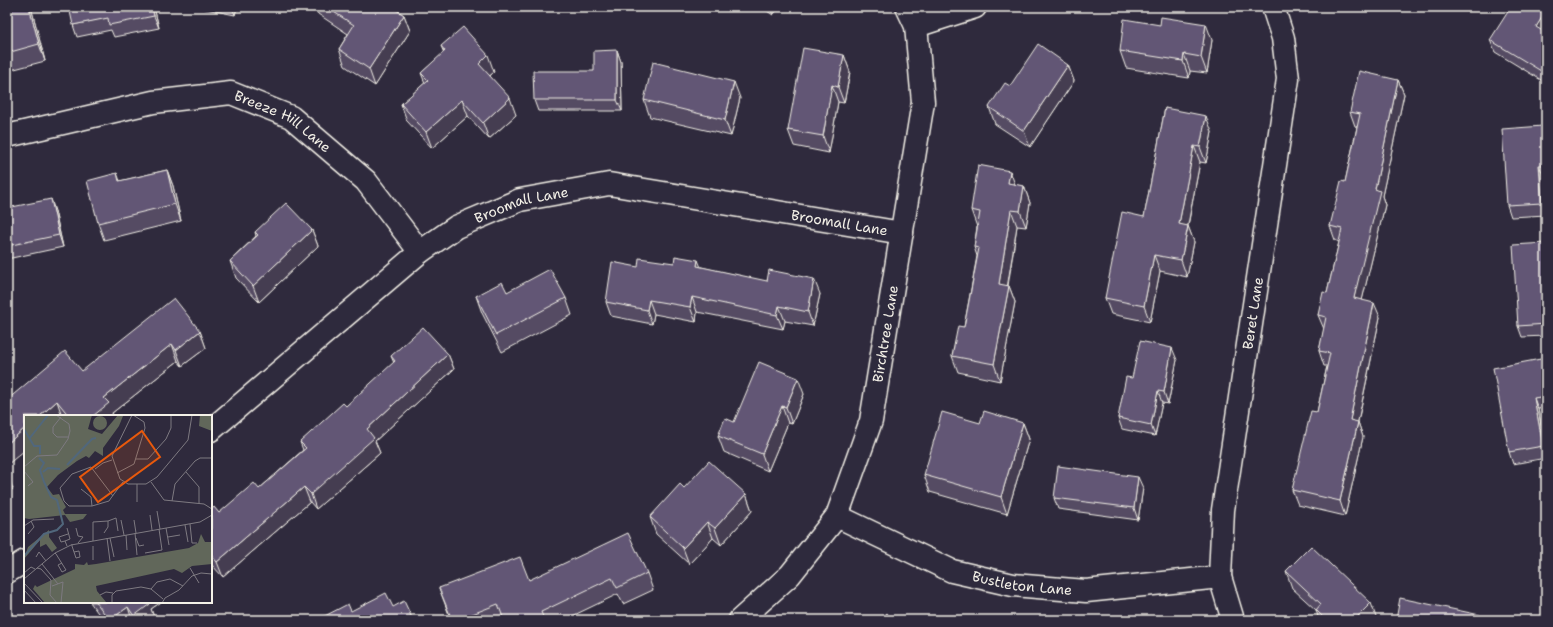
<svg xmlns="http://www.w3.org/2000/svg" width="1553" height="627" viewBox="0 0 1553 627" font-family="'Shantell Sans',sans-serif">
<style>
.lines{fill:none;stroke-linecap:round;stroke-linejoin:round}
.minor-casing{stroke:#f4f1e8;stroke-width:25}
.minor{stroke:#2f2a3d;stroke-width:22}
.wall{fill:#544b64;stroke:#f4f1e8}
.shaded-wall{fill:#453d51;stroke:#f4f1e8}
.building{fill:#625774;stroke:#f4f1e8}
.labels{text-anchor:middle;stroke-width:3;stroke-linejoin:round;paint-order:stroke}
.street-label{font-size:14px;fill:#f4f1e8;stroke:#2f2a3d}
.inset-river{fill:none;stroke:#51677c;stroke-width:2}
.inset-road{fill:none;stroke:#7e7a81;stroke-width:1}
.view{fill:#e8590c;fill-opacity:0.15;stroke:#e8590c;stroke-width:2}
.inset-edge{fill:none;stroke:#f4f1e8;stroke-width:2}
</style>
<rect width="100%" height="100%" fill="#2f2a3d"/>
<filter id="ink" filterUnits="userSpaceOnUse"><feTurbulence type="fractalNoise" baseFrequency=".025" numOctaves="2"/><feDisplacementMap in="SourceGraphic" scale="8" xChannelSelector="R" yChannelSelector="G"/><feConvolveMatrix kernelMatrix="1 2 1 2 8 2 1 2 1" color-interpolation-filters="sRGB"/></filter>
<g filter="url(#ink)">
<g class="lines">
<g class="minor-casing">
<g id="minor">
<path d="M916,26l59,-19"/>
<path id="s1" d="M7,136l146,-34 78,-9 60,24 75,64 54,71"/>
<path id="s2" d="M211,430l209,-178 36,-25 64,-27 89,-16 293,49"/>
<path id="s3" d="M837,516l115,55 61,14 73,6 134,-14"/>
<path d="M7,572l18,-11"/>
<path id="s4" d="M740,620l50,-45 47,-59 34,-95 52,-319 -7,-76 -9,-19"/>
<path id="s5" d="M1233,620l-13,-43 3,-67 65,-431 -5,-41 -10,-31"/>
</g>
</g>
<use href="#minor" class="minor"/>
</g>
<path class="wall" d="M7,7h24l14,54 -38,10z
M154,7l5,21 -45,9 -3,-7 -34,7 -4,-12z
M196,7h41l-2,8z
M258,7h13v2z
M315,7h77l12,8 6,16 -35,55 -30,-20 -6,-17 9,-15 -30,-20z
M761,7h18l-6,8z
M1546,33v50l-51,-31 -5,-12z
M1212,40l-5,33 -17,-2 -1,7 -63,-10 -6,-17z
M441,46l53,26 -4,4 26,39 -27,24 -21,-23 -36,32 -25,-27 -6,-17 24,-21 -4,-10 23,-20z
M617,50l4,12 1,49h-84l-4,-11 60,-29z
M844,55l6,17 -6,31 -6,-1 -9,51 -35,-7 -6,-16z
M1068,65l6,16 -44,66 -35,-23 -6,-17z
M1398,80l6,14 -22,102 3,9 -23,95 18,17 -22,105 5,15 -18,79 -47,-11 -6,-15 25,-78 10,-46h-3l-5,-15 5,-22 -6,-14 9,-22 12,-51 -4,-2 -5,-14 15,-44 12,-55 -2,-1 -5,-14z
M740,98l-9,38 -81,-19 -6,-17z
M1165,108l47,24 -6,31 -6,-1 -12,64 6,16 -7,35 -27,-6 -10,51 -39,-8 -6,-16 39,-81z
M1543,126l3,8v43h-2l2,38 -35,2 -4,-12z
M167,170l6,16 8,35 -77,19 -6,-17 19,-50 3,8z
M1015,185l9,1 6,17 -4,24 -9,-1 -9,60h1l6,16 -15,79 -42,-9 -6,-16 12,-29 13,-71 -3,-9 3,-20 -6,-17z
M7,208l48,3 8,36 -56,12z
M312,230l6,16 -59,56 -23,-24 -6,-17 26,-25 -1,-4z
M1546,243v93l-24,1 -4,-11z
M674,263l27,4 119,27 -7,32 -28,-5 -2,8 -86,-17 -1,10 -42,-8 -2,10 -41,-8 -5,-14 32,-35z
M507,292l59,6 6,17 -70,37 -20,-39 -6,-17z
M200,331l6,17 -24,18 -4,-5 -66,52 1,3h-88l-18,-16 75,-29z
M448,354l6,15 -79,72 5,12 -64,56 -6,-7 -87,75 -12,-13v-54l8,3 40,-24 44,-39 -3,-8 46,-36 48,-43 -3,-7z
M1546,358v50l-8,1 8,42v7l-33,6 -4,-12z
M1177,360l-9,44 -6,-1 -7,33 -33,-7 -4,-11 14,-40z
M804,394l-12,30 -4,-1 -20,48 -44,-19 -6,-16 16,-14z
M980,423h43l6,16 -22,75 -77,-22 -6,-17z
M684,488l62,6 6,17 -31,34 -8,-7 -24,26 -33,-30 -6,-17z
M1143,488l-5,32 -80,-11 -4,-11z
M1286,571l91,49h-58l-3,-10 -24,-22z
M647,573l6,17 -30,14 -5,-10 -54,26h-113l-12,-32 90,-8z
M90,602h71l-10,7 4,11h-52z"/>
<path class="shaded-wall" d="M29,7h2l14,54 -6,-17z
M152,7h2l5,21 -5,-12z
M232,7h5l-2,8z
M770,7h9l-6,8z
M1546,11v19l-5,8 -5,-11z
M404,15l6,16 -35,55 -6,-17z
M1206,24l6,16 -5,33 -6,-16z
M617,50l4,12 1,49 -5,-11z
M1184,54l6,17 -1,7 -6,-17z
M488,55l6,17 -9,8 -6,-16z
M844,55l6,17 -6,31 -6,-16z
M1068,65l6,16 -44,66 -6,-16z
M1398,80l6,14 -22,102 3,9 -26,108 -5,-15 21,-109z
M734,82l6,16 -9,38 -6,-16z
M832,85l6,17 -9,51 -6,-17z
M510,98l6,17 -27,24 -6,-16z
M462,100l6,16 -36,32 -6,-16z
M1206,116l6,16 -6,31 -6,-16z
M1543,126l3,8v31z
M1194,146l6,16 -15,78 -6,-16z
M1539,165l5,12 2,37 -4,-11z
M167,170l6,16 8,35 -6,-17z
M1010,171l6,16 -8,-4z
M1024,186l6,17 -4,24 -6,-16z
M51,199l4,12 8,36 -4,-12z
M1011,210l6,16 -12,75 -6,-17z
M1188,226l6,16 -7,35 -6,-17z
M312,230l6,16 -59,56 -6,-16z
M1154,255l6,16 -10,51 -6,-16z
M698,260l6,15 -7,-9z
M814,279l6,15 -7,32 -5,-14z
M1009,286l6,16 -15,79 -6,-17z
M692,297l5,15 -1,10 -6,-15z
M649,300l5,14 -2,10 -5,-14z
M1374,303l6,14 -25,118 -5,-15z
M779,306l6,15 -2,8 -6,-14z
M200,331l6,17 -24,18 -6,-16z
M172,344l6,17 -66,52 1,3h-20l11,-18z
M1172,348l5,12 -9,44 -4,-12z
M448,354l6,15 -79,72 5,12 -64,56 -5,-15 56,-65z
M798,378l6,16 -12,30 -6,-17z
M1158,391l4,12 -7,33 -4,-11z
M1534,398l4,11 8,42v3l-3,-8z
M57,401l5,15h-22z
M782,406l6,17 -20,48 -6,-17z
M1358,422l5,15 -18,79 -5,-15z
M1023,423l6,16 -22,75 -6,-17z
M25,428v22l-18,15v-21z
M7,473l6,16 -6,5z
M1138,477l5,11 -5,32 -4,-12z
M304,487l6,15 -87,75 -6,-15z
M746,494l6,17 -31,34 -6,-17z
M707,522l6,16 -24,26 -6,-16z
M145,602h16l-10,7 4,11h-19l-2,-4z
M1371,603l6,17h-23z
M128,607l4,13h-22z
M1480,615l2,5h-3z"/>
<path class="building" d="M7,7h22l10,37 -32,9z
M69,7h83l2,9 -45,9 -1,-7 -35,7z
M326,7h66l12,8 -35,54 -30,-20 15,-24z
M1511,7h35v4l-10,16 10,6v41l-56,-34z
M1161,17l45,7 -5,33 -17,-3 -1,7 -63,-10 4,-32 36,6z
M463,27l25,28 -9,9 31,34 -27,25 -21,-23 -36,32 -25,-28 27,-24 -7,-7 24,-22 -4,-5z
M1038,44l30,21 -44,66 -35,-24 16,-24 5,3z
M803,48l41,7 -6,32 -6,-2 -9,51 -35,-6z
M617,50v50h-83l-1,-29h61v-20z
M653,62l81,20 -9,38 -81,-20z
M1359,71l39,9 -23,109 5,2 -26,107 20,5 -24,117 8,2 -18,79 -48,-11 19,-79 6,1 13,-59 -11,-2 7,-34 -8,-2 5,-23 4,1 15,-64 -12,-3 11,-45 4,1 15,-68 -10,-2z
M1165,108l41,8 -6,31 -6,-1 -15,78 9,2 -7,34 -27,-5 -10,51 -39,-8 17,-86 22,5z
M1543,126l3,39h-7l3,38 -35,2 -5,-76z
M978,165l32,6 -2,12 16,3 -4,25 -9,-1 -12,74 10,2 -15,78 -42,-8 6,-30 6,1 15,-79 -5,-1 6,-35 -9,-2z
M167,170l8,34 -77,19 -11,-42 30,-8 2,8z
M51,199l8,36 -52,11v-38z
M286,203l26,27 -59,56 -23,-25 28,-26 -3,-3z
M1546,243v81l-28,2 -5,-81z
M675,256l23,4 -1,6 70,15 2,-11 45,9 -6,33 -29,-6 -2,9 -85,-18 -2,10 -41,-7 -2,10 -41,-8 6,-40 26,5 1,-9 35,5z
M550,269l16,29 -70,37 -20,-39 26,-14 5,10z
M174,298l26,33 -24,19 -4,-6 -68,54 5,5 -16,13h-24l-12,-15 -17,15h-15v12l-18,16v-44l58,-49 17,20z
M423,327l25,27 -81,75 7,9 -63,56 -7,-7 -87,75 -6,-7v-45l3,-3 5,6 35,-30 5,6 47,-41 -6,-6 43,-39 3,3 49,-45 -4,-5z
M1140,341l32,7 -8,44 -6,-1 -7,34 -33,-7 8,-41 6,1z
M1546,358v38l-12,2 9,48 -34,6 -16,-84z
M759,362l39,16 -12,29 -4,-1 -20,48 -44,-18 7,-18 9,4z
M984,411l39,12 -22,74 -77,-22 18,-63 38,11z
M709,461l37,33 -31,34 -8,-6 -24,26 -33,-31 30,-33 4,4z
M1058,466l80,11 -4,31 -80,-10z
M628,533l19,40 -30,15 -5,-10 -71,34 3,7 -2,1h-38l-6,-16 -41,16h-5l-13,-32 81,-31 9,23z
M1311,546l60,57 -17,17h-28l-10,-10 5,-6 -35,-33z
M386,593l7,14 11,-6 9,19h-91l-1,-2 27,-14 3,7z
M1400,598l80,17 -1,5h-83z
M96,602h52l2,2 -16,12 -6,-9 -18,13h-1z
M887,613l5,7h-13z"/>
</g>
<g class="labels">
<g class="street-label">
<text dy="5" stroke="none"><textPath href="#s1" startOffset="288">Breeze Hill Lane</textPath></text>
<text dy="5" stroke="none"><textPath href="#s2" startOffset="388">Broomall Lane</textPath></text>
<text dy="5" stroke="none"><textPath href="#s2" startOffset="712">Broomall Lane</textPath></text>
<text dy="5" stroke="none"><textPath href="#s5" startOffset="311">Beret Lane</textPath></text>
<text dy="5" stroke="none"><textPath href="#s4" startOffset="332">Birchtree Lane</textPath></text>
<text dy="5" stroke="none"><textPath href="#s3" startOffset="199">Bustleton Lane</textPath></text>
</g>
</g>
<g transform="translate(24 415)">
<rect width="188" height="188" fill="#2f2a3d"/>
<path d="M0,0h68l-4,14 14,5 16,-19 5,1 -4,10 -16,22v8l-8,-5 -6,7 -3,-2 -9,5 -19,14 -11,12 6,8 6,-1 7,13 -3,3 2,4h22l-4,5 -13,3 -5,-7 -36,4 -5,-1zM176,0h12v16l-13,-5zM69 8a7 7 0 1 1 14 0a7 7 0 1 1-14 0ZM25,115v7l8,11 -5,4 -6,-8 -6,3v-7l-16,19 4,-12zM177,119l4,8h7v22l-20,2 -10,7 -8,-4 -78,17 1,5 9,11 6,1h-67l-12,-14 2,-4 2,2 38,-18v-5l9,1 3,-3 1,3 8,-1 93,-16 9,-5z" fill="#61675a"/>
<path class="inset-river" d="M0,14l10,17h6v8M5,24l19,-24M43,50l25,-26 4,-1M19,57l5,-4 12,1M0,141l20,-22 13,-4 6,-6 -6,-24 -6,-3 -7,-15 -4,-12 4,-7 -5,-5"/>
<path class="inset-road" d="M108,0l-20,41 8,23 8,5h18l11,-7 31,-37 4,-25M37,2l-8,10v6l4,4h11M112,44h12l18,-20 5,-11v-13M0,52l13,-11 20,-1 11,-16 2,-8 -1,-7 -13,-9M71,54l8,-6 9,-3M0,56l9,11 -5,4 2,-2M162,57l13,15v16M93,58l17,-9 11,-36 -1,-6 -11,-7M127,67l13,18 40,4 8,5M57,74l10,8 1,9M89,81l-22,-29 -19,7 -12,14 4,13 5,5h23l17,-5 2,-3 12,-16M148,86l3,-17 20,-23 5,-3h12M113,87v-18M133,96l3,18M126,100l2,15M97,105l3,15M110,105l2,13M84,106l8,-3 2,13M166,109l2,19h5M161,110l3,17M0,111l9,-6 21,-1M52,113l2,8 5,1 -5,6M142,113l3,17M111,118l2,22M4,119l6,-7 -3,-6M102,120l1,15M144,122l12,-2M83,123l3,23M86,123l4,19M112,123l3,8 5,-1M41,126l-4,1 -2,-5 9,-3M69,126v-19l15,-1v6l-4,6M48,129v2l4,12 4,-1 -1,-6 -5,1M43,131l-2,-5 5,-2 -3,-11M69,131v14M31,138l1,1 10,16 -4,2 -4,-7 4,-2M121,138l17,-3 -3,-21M12,142l3,-5 7,9M18,149l16,20M13,153l4,1 10,11 -1,15 7,8M166,153l9,15M0,158l7,-6 4,2M0,164l31,-26 16,-8 129,-23 12,-7M0,168l19,20M28,171l11,-4 -2,21M127,174l6,-7 13,-3 13,7M0,175l12,13M76,180l6,-3 7,1M88,188v-8l4,-4 25,-4 10,2 12,10M138,188l3,-5 14,-8 13,-14 9,-3 11,1"/>
<path class="view" d="M118,16l18,26 -62,45 -18,-25z"/>
<rect width="188" height="188" class="inset-edge"/>
</g>
<rect width="1553" height="627" fill="none" stroke="#2f2a3d" stroke-width="24"/>
<rect x="12" y="12" width="1529" height="603" fill="none" stroke="#f4f1e8" stroke-width="1.5" filter="url(#ink)"/>
</svg>
